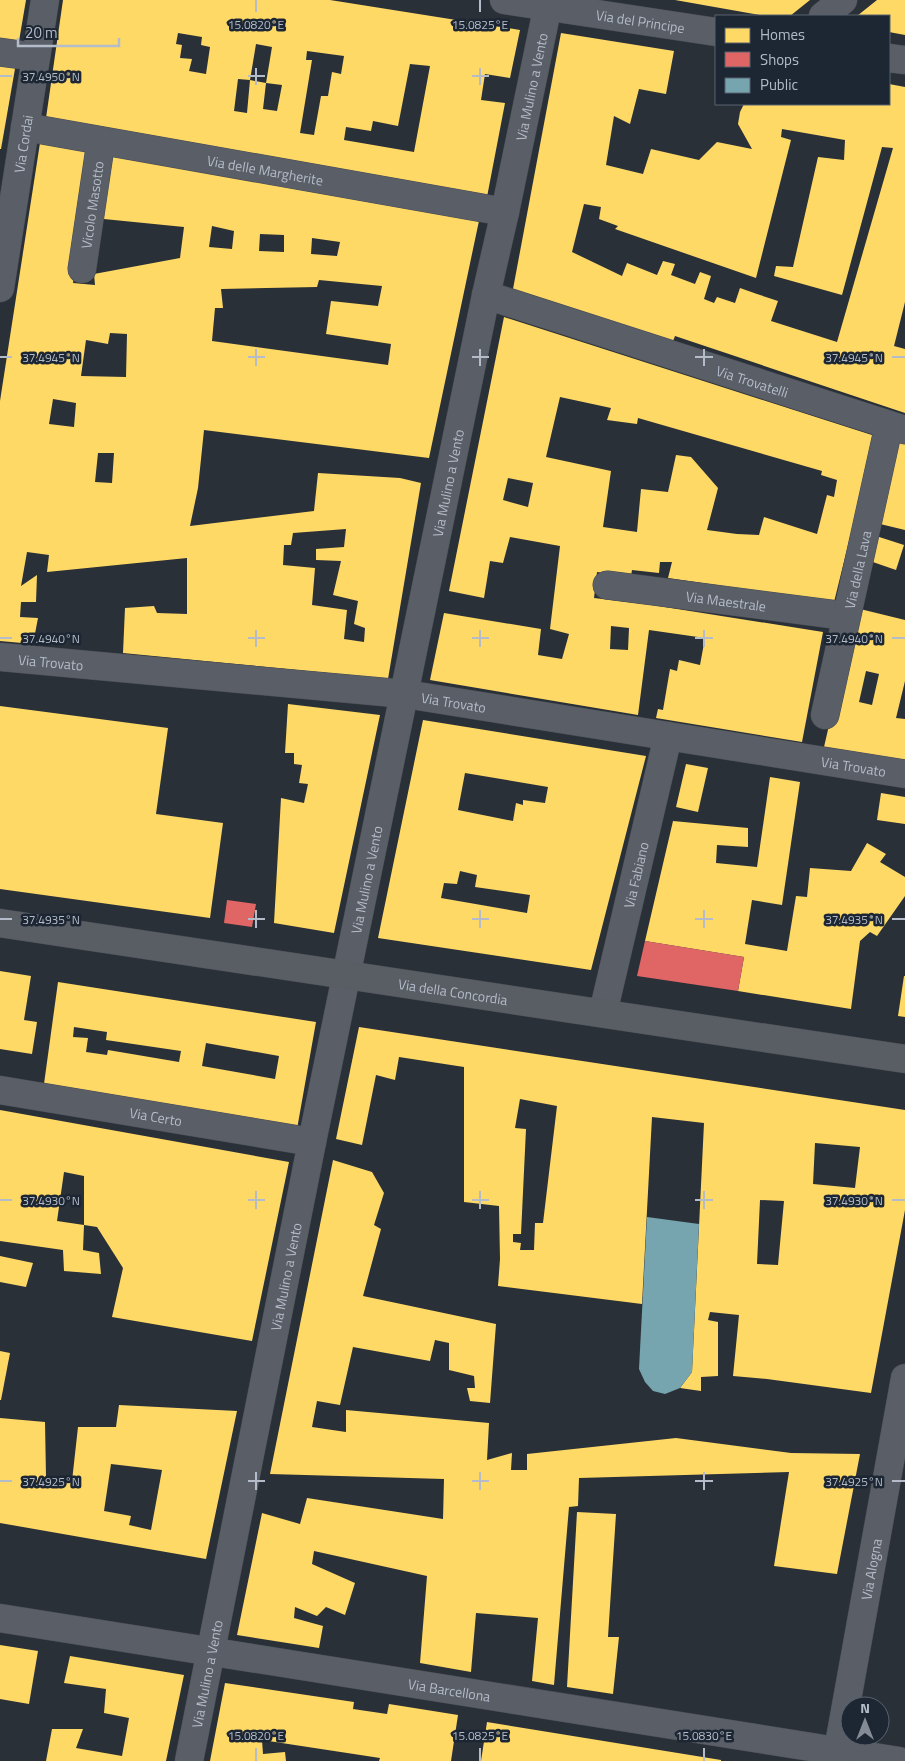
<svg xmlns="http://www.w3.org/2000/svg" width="905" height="1761" viewBox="0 0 905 1761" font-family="'Titillium Web',sans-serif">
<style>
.homes{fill:#ffd966;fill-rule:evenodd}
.shops{fill:#e06666}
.public{fill:#76a5af}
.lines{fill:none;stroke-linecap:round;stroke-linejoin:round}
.street-casing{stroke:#484c53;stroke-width:29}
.secondary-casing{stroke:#484c53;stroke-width:29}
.street{stroke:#5a5e66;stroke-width:28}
.secondary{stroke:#595d64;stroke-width:28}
.ticks{fill:none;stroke:#b4bcc9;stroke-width:2}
.labels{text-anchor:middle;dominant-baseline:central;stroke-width:5;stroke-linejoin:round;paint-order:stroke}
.street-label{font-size:14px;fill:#b4bcc9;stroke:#1d2633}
.ticks-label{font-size:12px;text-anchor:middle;fill:#b4bcc9;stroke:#1d2633;stroke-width:5;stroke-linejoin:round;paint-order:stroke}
</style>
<rect width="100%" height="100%" fill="#2a3038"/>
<g class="homes">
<polygon points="0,0 26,0 18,47 0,44"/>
<path d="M63,0H330L520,30L510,78L485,74L481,100L505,103L487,197L46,118ZM178,33L202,37L201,45L210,47L206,74L189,71L192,59L180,58L182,45L176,44ZM256,44L272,47L266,83L250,80L247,113L234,111L238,79L250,80ZM307,51L344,56L341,74L332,72L328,96H321L314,135L300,133L312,60H306ZM410,64L430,66L414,152L344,140L346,127L371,131L373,121L398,126ZM266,83L282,85L277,111L263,109Z"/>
<polygon points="675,0 810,0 790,16 766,16"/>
<polygon points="877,0 905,0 905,35 889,32 889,16 857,16"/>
<path d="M561,33L674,51L666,94L639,89L630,124L614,116L606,165L643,174L651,149L699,160L717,142L752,149L738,124L740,112L744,104H889V84L905,87V302L894,346L905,349V413L675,336L671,346L513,289ZM782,129L845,140L844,160L818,157L793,267L776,266L774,276L842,295L882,147L893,148L837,342L771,321L778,301L757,294L740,288L735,303L717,297L714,303L704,299L711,276L700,272L695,284L671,275L675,264L663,261L657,275L627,263L622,276L572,252L584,204L601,207L599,219L618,226L615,229L756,278L791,140L781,137Z"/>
<polygon points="0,61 16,63 1,149 0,149"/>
<path d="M40,143L93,151L73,283L95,285L94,274L180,258L184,227L94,218L104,152L480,216L429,458L204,430L198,488L190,526L314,511L318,473L400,478L421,483L388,679L123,653L125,608L154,606L157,613L187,614V558L47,572L49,555L27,552L21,586L37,575L36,602H21L20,617L38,618L33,644L0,641V401ZM212,226L234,231L232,249L209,247ZM260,234L284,235V252L259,251ZM312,238L340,242L337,256L311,254ZM319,280L382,286L378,306L331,301L326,334L391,344L388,365L212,341L215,308H223L221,289L317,287ZM110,333L127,334L126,377L81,376L86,340L108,344ZM53,399L76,403L74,427L49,424ZM98,453H114L112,483L95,482ZM346,529L344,547L316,549V560L341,561L333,595L358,601L354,624L365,628L364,642L344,639L347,610L312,605L315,568L283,565L284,545H291L293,533Z"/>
<path d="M504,317L875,436L834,602L668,578L672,562H660L659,573L632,570L631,576L597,572L594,598L652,605L823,632L802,742L656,718L658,709L663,710L670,669L677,671L679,660L700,665L705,638L649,630L638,715L430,680L444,613L541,629L538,655L562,659L569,634L550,629L560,546L510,537L503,563L490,561L484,598L449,591ZM560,397L611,408L607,420L637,424L638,418L822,471L821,475L837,480L834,497L827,495L817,534L764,517L759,535L737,534L707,530L718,488L691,457L676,455L668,492L641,489L637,532L603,527L611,471L546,457ZM508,478L533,483L528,507L503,500ZM611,626L629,628L628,650L610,649Z"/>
<polygon points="895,440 905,443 905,530 876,523"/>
<polygon points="873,535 904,545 896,570 867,560"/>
<path d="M856,608L905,620V681L896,718L905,719V762L824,747ZM866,671L879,674L872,705L859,702Z"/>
<polygon points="288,704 380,715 334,933 274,923 281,798 304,803 308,784 299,783 302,765 294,764 294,753 285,753"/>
<polygon points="0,706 168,728 156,814 223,823 210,918 0,889"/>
<path d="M423,720L646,756L591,970L378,938ZM465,773L548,787L545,803L523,800V805L516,803L513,821L458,810ZM460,871L477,875L475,887L530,895L527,913L441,898L444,883L457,884Z"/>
<polygon points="686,764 708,768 698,812 676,807"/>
<polygon points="770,777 800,782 782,905 752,900 745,944 787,951 796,896 807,897 810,868 851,871 867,843 886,854 880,862 905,877 905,896 877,936 870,932 860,941 851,1009 738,991 744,957 645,941 673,821 748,828 748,847 717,845 716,863 757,867"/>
<polygon points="881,793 905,797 905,824 877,820"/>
<polygon points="0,971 31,976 24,1020 37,1022 32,1054 0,1049"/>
<polygon points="904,976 905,976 905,1017 898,1016"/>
<path d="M58,982L316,1022L297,1129L44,1084ZM74,1027L107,1032L106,1040L181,1051L179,1062L108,1050L107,1055L86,1052L88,1038L73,1037ZM206,1043L279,1056L275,1079L202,1066Z"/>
<path d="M359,1027L905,1110V1210L871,1393L767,1379L733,1376L739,1315L710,1312L708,1320L718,1322V1376L701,1377V1391L680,1388L692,1372L704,1123L652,1117L642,1304L498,1286L500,1259L499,1206L464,1202V1067L399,1057L395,1080L376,1075L362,1145L336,1139ZM520,1099L557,1106L543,1223H535L534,1250H520L521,1243L513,1242V1234H521L526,1129L515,1128ZM815,1143L860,1147L855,1188L813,1184ZM760,1200L784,1201L778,1265L757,1264Z"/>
<path d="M0,1110L289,1162L252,1341L112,1317L123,1268L97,1227L84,1225L83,1250L99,1253L101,1274L64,1271L63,1250L0,1241ZM64,1172L84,1176V1225L57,1221Z"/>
<polygon points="333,1160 372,1172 384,1193 374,1225 381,1229 363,1296 496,1324 490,1403 470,1401 467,1388 475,1388 474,1376 449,1370 449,1343 435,1340 430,1361 353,1347 340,1405 317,1401 312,1427 346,1432 346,1410 489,1423 487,1460 512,1453 511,1470 527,1470 527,1454 676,1438 791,1453 860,1454 837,1574 774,1566 789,1472 579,1478 578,1506 569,1507 554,1685 532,1681 538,1618 476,1613 471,1672 420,1663 427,1576 314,1551 312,1564 355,1583 345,1615 326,1607 317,1616 295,1607 294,1618 323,1626 319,1648 237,1635 262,1513 300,1524 307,1498 443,1519 444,1479 270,1474"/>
<polygon points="0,1256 33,1263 26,1287 0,1282"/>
<polygon points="0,1351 10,1353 1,1400 0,1400"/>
<path d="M119,1405L237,1411L206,1559L0,1523V1418L45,1422L46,1477L72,1481L78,1427H116ZM111,1464L162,1470L151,1530L129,1525L131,1516L104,1511Z"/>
<polygon points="577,1512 616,1514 608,1637 619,1637 613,1694 567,1687"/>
<polygon points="0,1645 38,1651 29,1704 0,1699"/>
<polygon points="70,1656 184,1675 166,1761 46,1761 52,1729 83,1729 76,1748 122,1756 129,1718 104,1713 106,1689 64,1683"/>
<polygon points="225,1683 354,1702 353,1709 387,1714 389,1704 458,1715 451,1761 379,1761 380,1758 262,1740 263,1754 285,1752 286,1761 210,1761"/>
<polygon points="487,1722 721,1760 721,1761 481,1761"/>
</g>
<g class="shops">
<polygon points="227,900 256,904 252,927 224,923"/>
<polygon points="645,941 744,957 738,991 637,976"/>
</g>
<polygon class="public" points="647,1217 699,1224 692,1372 680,1388 665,1394 653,1391 645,1382 639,1369"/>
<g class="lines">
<g class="street-casing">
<g id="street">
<path id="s1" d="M504,0L716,32"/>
<polyline points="823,16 843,0"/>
<polyline points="0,52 36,57"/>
<polyline points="889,58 905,60"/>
<path id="s2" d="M25,127L505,212"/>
<path id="s3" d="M82,269L101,141"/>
<path id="s4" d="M0,288L45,0"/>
<path id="s5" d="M486,295L905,430"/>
<path id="s6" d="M607,585L846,616"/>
<path id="s7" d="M0,657L405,694L905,774"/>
<path id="s8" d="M825,715L889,425"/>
<path id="s9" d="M603,1013L668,736"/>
<path id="s10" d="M0,1090L312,1142"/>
<path id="s11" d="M0,1618L899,1761"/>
<path id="s12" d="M189,1761L312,1142L486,295L505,212L549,0"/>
<path id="s13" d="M836,1761L905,1378"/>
</g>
</g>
<g class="secondary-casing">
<g id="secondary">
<path id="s14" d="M0,923L905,1059"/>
</g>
</g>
<use href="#street" class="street"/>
<use href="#secondary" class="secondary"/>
</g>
<path class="ticks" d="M256,0V12M480,0V12M256,68V85M480,68V85M0,76H12M248,76H265M472,76H489M256,349V366M480,349V366M704,349V366M0,357H12M248,357H265M472,357H489M695,357H713M892,357H905M256,630V647M480,630V647M704,630V647M0,638H12M248,638H265M472,638H489M695,638H713M892,638H905M256,910V928M480,910V928M704,910V928M0,919H12M248,919H265M472,919H489M695,919H713M892,919H905M256,1191V1209M480,1191V1209M704,1191V1209M0,1200H12M248,1200H265M472,1200H489M695,1200H713M892,1200H905M256,1472V1490M480,1472V1490M704,1472V1490M0,1481H12M248,1481H265M472,1481H489M695,1481H713M892,1481H905M256,1748V1761M480,1748V1761M704,1748V1761"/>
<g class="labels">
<g class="street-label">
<text stroke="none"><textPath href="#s1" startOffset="138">Via del Principe</textPath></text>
<text stroke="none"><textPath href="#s12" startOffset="1709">Via Mulino a Vento</textPath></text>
<text stroke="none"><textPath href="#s4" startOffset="146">Via Cordai</textPath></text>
<text stroke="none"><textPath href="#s2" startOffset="244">Via delle Margherite</textPath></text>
<text stroke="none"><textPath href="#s3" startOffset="65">Vicolo Masotto</textPath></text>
<text stroke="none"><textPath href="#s5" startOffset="280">Via Trovatelli</textPath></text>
<text stroke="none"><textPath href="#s12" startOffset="1304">Via Mulino a Vento</textPath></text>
<text stroke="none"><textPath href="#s8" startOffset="149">Via della Lava</textPath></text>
<text stroke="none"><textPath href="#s6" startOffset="120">Via Maestrale</textPath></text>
<text stroke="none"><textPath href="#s7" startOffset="51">Via Trovato</textPath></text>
<text stroke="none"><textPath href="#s7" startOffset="456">Via Trovato</textPath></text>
<text stroke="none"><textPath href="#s7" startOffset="861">Via Trovato</textPath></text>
<text stroke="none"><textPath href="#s9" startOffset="142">Via Fabiano</textPath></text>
<text stroke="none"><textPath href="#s12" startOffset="899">Via Mulino a Vento</textPath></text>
<text stroke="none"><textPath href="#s14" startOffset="458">Via della Concordia</textPath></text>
<text stroke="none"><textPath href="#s10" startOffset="158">Via Certo</textPath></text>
<text stroke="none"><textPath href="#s12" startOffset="494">Via Mulino a Vento</textPath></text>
<text stroke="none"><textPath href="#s13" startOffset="195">Via Alogna</textPath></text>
<text stroke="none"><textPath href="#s12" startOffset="89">Via Mulino a Vento</textPath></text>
<text stroke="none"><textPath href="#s11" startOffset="455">Via Barcellona</textPath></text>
</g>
</g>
<g class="ticks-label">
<text x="256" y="29">15.0820°E</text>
<text x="480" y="29">15.0825°E</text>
<text x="51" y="81">37.4950°N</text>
<text x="51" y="362">37.4945°N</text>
<text x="854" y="362">37.4945°N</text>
<text x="51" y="643">37.4940°N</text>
<text x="854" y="643">37.4940°N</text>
<text x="51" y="924">37.4935°N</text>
<text x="854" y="924">37.4935°N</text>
<text x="51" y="1205">37.4930°N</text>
<text x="854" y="1205">37.4930°N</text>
<text x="51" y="1486">37.4925°N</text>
<text x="854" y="1486">37.4925°N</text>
<text x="256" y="1740">15.0820°E</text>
<text x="480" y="1740">15.0825°E</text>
<text x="704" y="1740">15.0830°E</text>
</g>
<rect x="715" y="15" width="175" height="90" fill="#1d2633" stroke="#59626f"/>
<rect x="725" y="28" width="25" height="15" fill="#ffd966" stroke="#59626f"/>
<text x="760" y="40" font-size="15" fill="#b4bcc9">Homes</text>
<rect x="725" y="52" width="25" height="15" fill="#e06666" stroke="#59626f"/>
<text x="760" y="65" font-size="15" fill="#b4bcc9">Shops</text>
<rect x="725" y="78" width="25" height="15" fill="#76a5af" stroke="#59626f"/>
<text x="760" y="90" font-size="15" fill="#b4bcc9">Public</text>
<g transform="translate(865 1721)"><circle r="24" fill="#1d2633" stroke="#59626f"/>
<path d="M0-4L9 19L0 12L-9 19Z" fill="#848b96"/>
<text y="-8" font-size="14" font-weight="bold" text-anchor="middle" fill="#b4bcc9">N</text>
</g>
<path d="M18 38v8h101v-8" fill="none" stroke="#b4bcc9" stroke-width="2.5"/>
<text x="25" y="38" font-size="15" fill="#b4bcc9" stroke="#1d2633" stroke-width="4" paint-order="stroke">20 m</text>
</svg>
